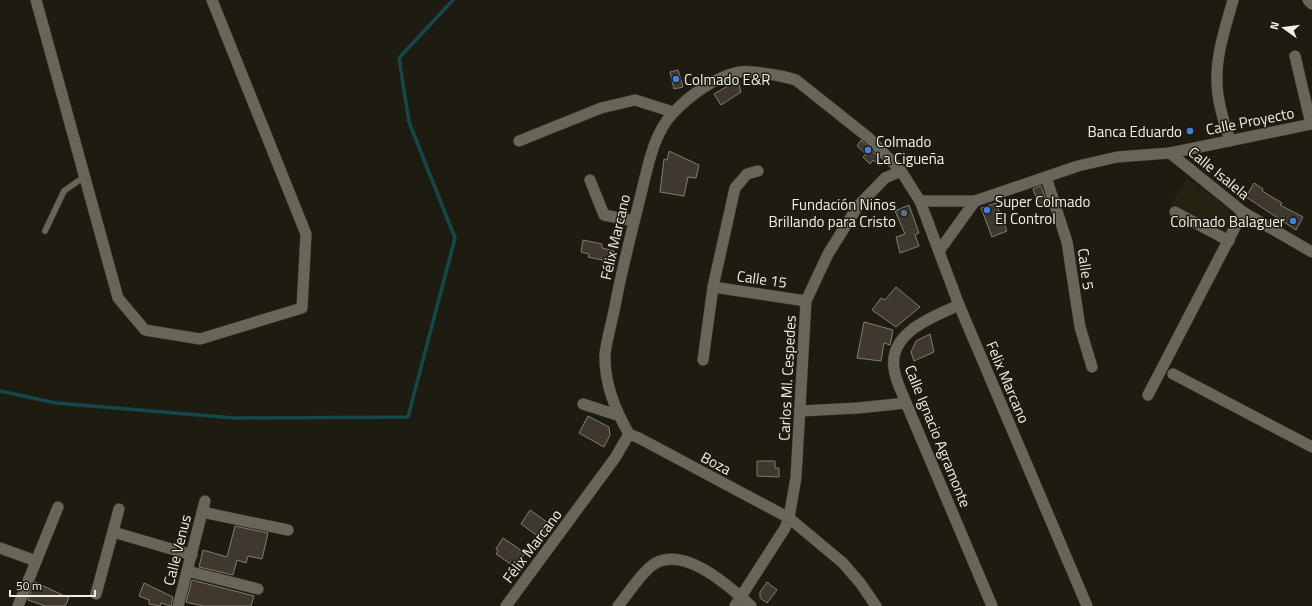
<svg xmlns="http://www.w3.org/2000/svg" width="1312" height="606" viewBox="0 0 1312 606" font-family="'Titillium Web',sans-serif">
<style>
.built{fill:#252211}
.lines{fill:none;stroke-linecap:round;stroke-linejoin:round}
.stream{stroke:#14484d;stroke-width:3.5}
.building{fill:#3f382e;stroke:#847b6f}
.service-casing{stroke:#36352f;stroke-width:7}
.minor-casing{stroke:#36352f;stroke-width:12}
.service{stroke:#686659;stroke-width:5.5}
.minor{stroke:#686659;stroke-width:11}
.shop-dot{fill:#3f7fe0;stroke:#1e1c11;stroke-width:1.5}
.service-dot{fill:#5c6f8a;stroke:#1e1c11;stroke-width:1.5}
.labels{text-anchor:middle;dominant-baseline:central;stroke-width:3;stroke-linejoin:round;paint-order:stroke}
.poi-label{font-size:15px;fill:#f0efe7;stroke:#1e1c11;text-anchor:start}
.street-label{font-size:15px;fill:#f0efe7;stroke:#1e1c11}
</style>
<rect width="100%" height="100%" fill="#1e1c11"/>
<polygon class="built" points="1187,178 1227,208 1232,218 1226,234 1171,203"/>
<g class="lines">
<polyline class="stream" points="0,391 56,403 234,418 408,417 455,238 409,122 399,58 453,0"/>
</g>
<g class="building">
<polygon points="678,70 683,87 674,89 670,72"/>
<polygon points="738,80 741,92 721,105 714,94"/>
<polygon points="861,140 877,156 880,166 873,160 870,164 863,157 866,154 857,146"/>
<polygon points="669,151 699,165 696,178 688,177 684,196 660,192 664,159 667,160"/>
<polygon points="1254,183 1263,189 1262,191 1282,203 1280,205 1303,217 1296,230 1246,197"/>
<polygon points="1041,186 1047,203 1039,206 1033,189"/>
<polygon points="996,203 1007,231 992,237 981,208"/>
<polygon points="909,205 919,233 915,235 919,246 900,253 896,237 905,234 895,211"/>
<polygon points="583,240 602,244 602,248 614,251 612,262 588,257 589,254 581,252"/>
<polygon points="896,287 920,307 896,327 872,310 881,298 885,300"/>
<polygon points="864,322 893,330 890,345 884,343 881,361 857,358"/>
<polygon points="930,334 934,352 914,361 911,352 916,341"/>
<polygon points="588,416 609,427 610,435 604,447 579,433"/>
<polygon points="757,461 775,461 775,468 779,468 779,477 757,476"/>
<polygon points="530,510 551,525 542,539 521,524"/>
<polygon points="235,526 268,533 262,559 248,556 246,563 237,560 233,575 199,567 203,550 227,557"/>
<polygon points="503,538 525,553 515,567 496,554 498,550 496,549"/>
<polygon points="192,580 254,596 251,606 203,606 186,602"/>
<polygon points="35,582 69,598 65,606 45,606 28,600"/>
<polygon points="767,582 777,590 767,603 760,598 760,592"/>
<polygon points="144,583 173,597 171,606 161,603 160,606 149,604 149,600 139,596"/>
</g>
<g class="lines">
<g class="service-casing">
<polyline id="service" points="45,231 64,191 84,177"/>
</g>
<g class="minor-casing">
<g id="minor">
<polyline points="36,0 118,298 145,330 200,339 302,308 306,234 212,0"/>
<polyline points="1308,0 1312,4"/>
<polyline points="1295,56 1311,124"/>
<polyline points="519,141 601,108 635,100 673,112"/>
<path d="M1230,141C1224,122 1217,101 1217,81C1216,53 1226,26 1233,0"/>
<polyline points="1170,153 1243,212 1312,252"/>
<polyline points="1046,177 1067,242 1080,327 1092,367"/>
<polyline points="590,180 604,215 634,221"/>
<polyline points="920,201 975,201 1078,166 1117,157 1170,153 1312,124"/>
<polyline points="1175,212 1229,241"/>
<polyline points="939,251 975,201"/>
<polyline points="713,287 806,301"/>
<path d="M959,305C933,317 889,332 894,368C895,380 902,392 906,403L992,606"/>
<polyline points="703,360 713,287 735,188 747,174 758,171"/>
<polyline points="1173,374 1312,447"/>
<polyline points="1148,395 1243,212"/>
<polyline points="583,404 617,415"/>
<polyline points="800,411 858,408 906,403"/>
<path d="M629,434C615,410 604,382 605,354C607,338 612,322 615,306C622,268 632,231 641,194C648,167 653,134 673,113C690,95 715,77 739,72C751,70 784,76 796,80L869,138L901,171L920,201L959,305L1087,606"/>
<polyline points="629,434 639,438 789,518 843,563 861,584 876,606"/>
<polyline points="202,512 288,530"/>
<polyline points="113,532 192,555"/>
<polyline points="0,548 36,561"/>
<polyline points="187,571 258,589"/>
<polyline points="96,594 119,509"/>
<polyline points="18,606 58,507"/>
<polyline points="178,606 205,501"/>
<polyline points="506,606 615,458 629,434"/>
<path d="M618,606C628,594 637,579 649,568C679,540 729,586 751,606"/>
<polyline points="735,606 785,528 789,518 796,477 806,301 828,254 858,206 885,178 901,171"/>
</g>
</g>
<use href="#service" class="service"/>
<use href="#minor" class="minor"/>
</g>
<g class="shop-dot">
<circle cx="676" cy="79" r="4"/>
<circle cx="1190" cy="131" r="4"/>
<circle cx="868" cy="150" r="4"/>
<circle cx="987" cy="210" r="4"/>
<circle cx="1293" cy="221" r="4"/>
</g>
<circle class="service-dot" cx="904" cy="213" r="4"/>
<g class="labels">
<g class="poi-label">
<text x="684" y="79">Colmado E&amp;R</text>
<text x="1182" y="131" text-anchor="end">Banca Eduardo</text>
<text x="876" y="141">Colmado<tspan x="876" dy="17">La Cigueña</tspan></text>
<text x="995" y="201">Super Colmado<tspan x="995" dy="17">El Control</tspan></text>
<text x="896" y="204" text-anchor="end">Fundación Niños<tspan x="896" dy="17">Brillando para Cristo</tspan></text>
<text x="1285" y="221" text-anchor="end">Colmado Balaguer</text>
</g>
<g class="street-label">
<text transform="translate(1250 121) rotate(-11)">Calle Proyecto</text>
<text transform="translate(1219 173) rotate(39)">Calle Isalela</text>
<text transform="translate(615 237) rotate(-77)">Félix Marcano</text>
<text transform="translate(1086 269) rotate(82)">Calle 5</text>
<text transform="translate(762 279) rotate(8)">Calle 15</text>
<text transform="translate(787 378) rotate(-87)">Carlos Ml. Cespedes</text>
<text transform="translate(1008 382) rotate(67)">Felix Marcano</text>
<text transform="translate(938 436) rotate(68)">Calle Ignacio Agramonte</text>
<text transform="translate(716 463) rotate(28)">Boza</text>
<text transform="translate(532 546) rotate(-53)">Félix Marcano</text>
<text transform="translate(177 550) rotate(-76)">Calle Venus</text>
</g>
</g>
<g transform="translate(1284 28) rotate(284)" stroke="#1e1c11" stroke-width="3" paint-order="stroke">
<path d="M0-3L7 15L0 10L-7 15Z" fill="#f0efe7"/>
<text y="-6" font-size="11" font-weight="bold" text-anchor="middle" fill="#f0efe7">N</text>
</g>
<path d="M10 590v6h85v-6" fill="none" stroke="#f0efe7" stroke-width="2"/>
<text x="16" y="590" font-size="12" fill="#f0efe7" stroke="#1e1c11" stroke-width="3" paint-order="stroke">50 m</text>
</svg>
